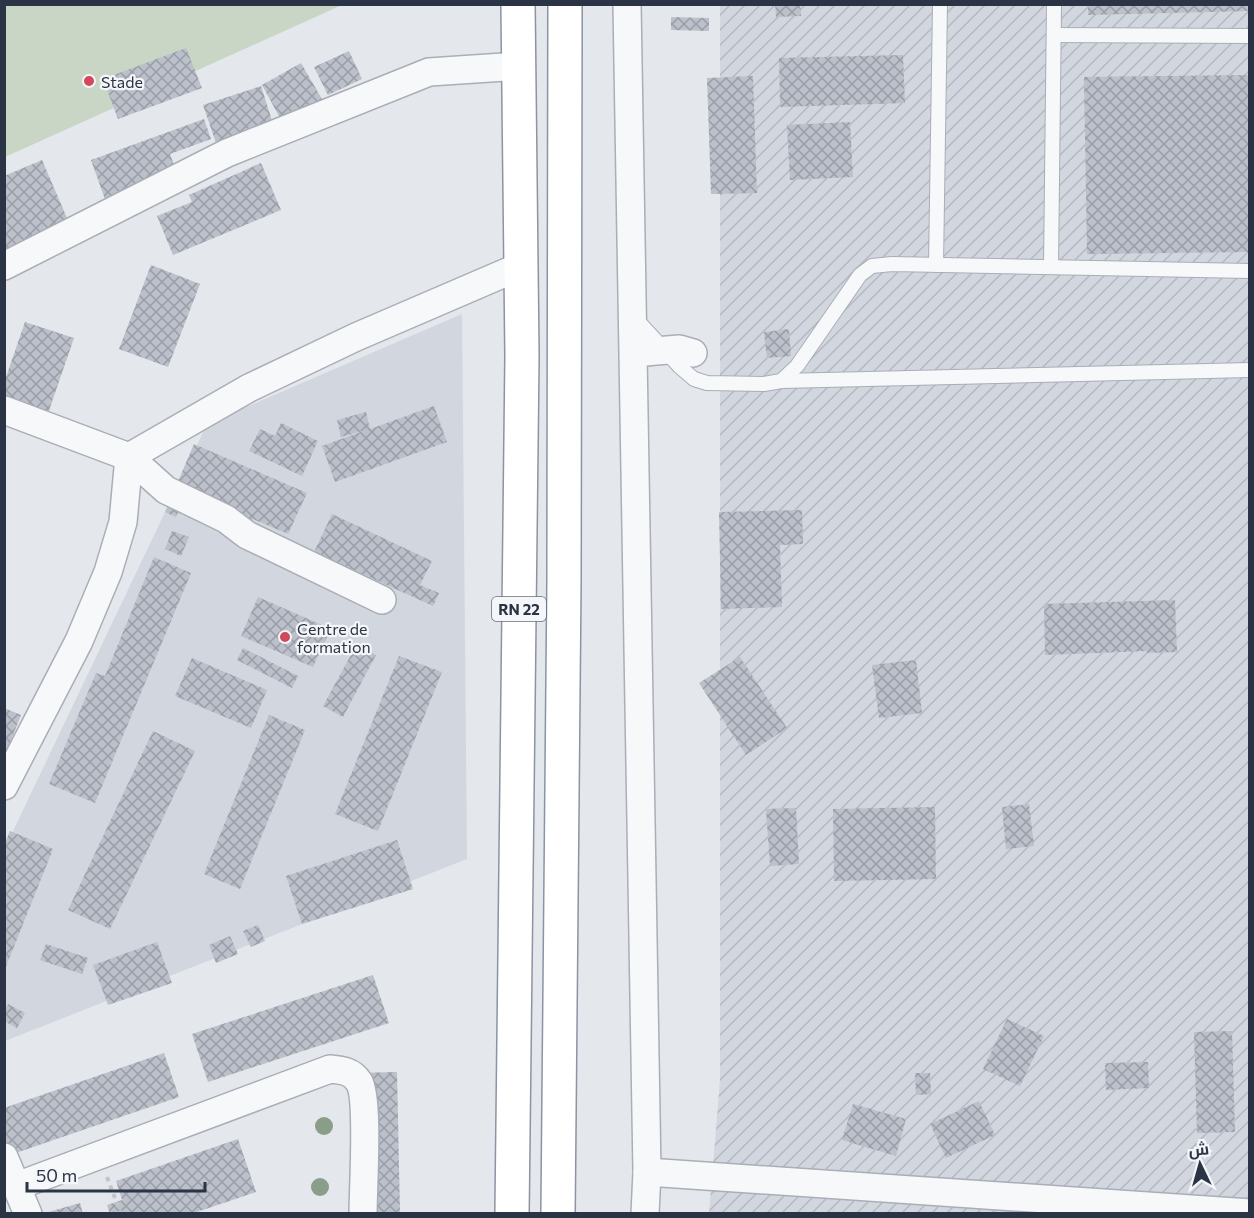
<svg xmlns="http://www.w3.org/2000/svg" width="1254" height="1218" viewBox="0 0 1254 1218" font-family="Commissioner,Cairo,sans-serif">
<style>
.built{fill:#d2d6de}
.industrial{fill:url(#industrial-furrows)}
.pitch{fill:#c9d6c5}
.building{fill:url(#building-cross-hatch)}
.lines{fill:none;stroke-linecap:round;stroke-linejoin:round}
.lane-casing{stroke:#a9aeb7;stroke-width:16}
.street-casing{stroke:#a9aeb7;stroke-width:30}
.highway-casing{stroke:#8b94a3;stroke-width:36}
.path{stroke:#c2c5cb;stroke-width:4;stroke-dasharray:4.5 4.5;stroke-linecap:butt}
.lane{stroke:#f7f8fa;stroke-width:14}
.street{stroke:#f7f8fa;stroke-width:27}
.highway{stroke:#fff;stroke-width:33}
.tree{fill:#899d89}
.poi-dot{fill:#d1495b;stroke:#f4f6f9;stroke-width:2}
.labels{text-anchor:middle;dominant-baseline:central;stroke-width:4.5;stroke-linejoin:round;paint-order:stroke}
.shield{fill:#f4f6f9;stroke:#676e7b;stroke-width:1.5}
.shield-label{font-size:15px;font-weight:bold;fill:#2b3445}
.poi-label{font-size:16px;fill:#2b3445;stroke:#f4f6f9;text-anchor:start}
</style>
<defs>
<pattern id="industrial-furrows" width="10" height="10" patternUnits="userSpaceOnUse" patternTransform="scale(1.5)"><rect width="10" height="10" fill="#d2d6de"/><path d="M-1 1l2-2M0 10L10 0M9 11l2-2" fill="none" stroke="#b4b8c0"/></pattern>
<pattern id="building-cross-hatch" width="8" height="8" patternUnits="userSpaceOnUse" patternTransform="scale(1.5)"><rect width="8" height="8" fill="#bbc0ca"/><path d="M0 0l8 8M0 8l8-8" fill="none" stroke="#989da6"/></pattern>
</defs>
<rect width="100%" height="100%" fill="#e4e7ec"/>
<polygon class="built" points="462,314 467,859 5,1041 4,850 207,424"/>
<polygon class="industrial" points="720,5 1249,5 1249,1213 709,1214 720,1080"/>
<polygon class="pitch" points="5,4 342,5 5,157"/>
<g class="building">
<polygon points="775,4 800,4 801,16 776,17"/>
<polygon points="1088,4 1250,4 1250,11 1088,15"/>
<polygon points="671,17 709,18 709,31 671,30"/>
<polygon points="186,48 202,88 118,119 103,79"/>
<polygon points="349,51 362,79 328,95 314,67"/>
<polygon points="903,55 905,103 780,107 779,58"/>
<polygon points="301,63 326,106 286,129 262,85"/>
<polygon points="1250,75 1250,252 1087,254 1084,77"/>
<polygon points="753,76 757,193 711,194 707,78"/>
<polygon points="261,86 276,133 219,152 203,105"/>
<polygon points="204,119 211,139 170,154 179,179 107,205 91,160"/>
<polygon points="850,122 853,177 790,180 787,125"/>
<polygon points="42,160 70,225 4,253 4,176"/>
<polygon points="261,163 281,210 173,255 157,216 192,202 189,195"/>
<polygon points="151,265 200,284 168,367 119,349"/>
<polygon points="25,322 74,338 44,425 4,411 4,383"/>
<polygon points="789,329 791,356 767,358 764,332"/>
<polygon points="434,406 447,442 335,482 322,446 366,430 341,437 337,420 366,412 370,429"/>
<polygon points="281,423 318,441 302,476 249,451 260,429 275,436"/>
<polygon points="194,444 307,493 288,534 253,519 246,537 180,509 176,517 165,512"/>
<polygon points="802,510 803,544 780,545 782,607 721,609 719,512"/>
<polygon points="332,514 432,561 420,585 439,593 433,606 314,552"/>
<polygon points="172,531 189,537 181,556 165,549"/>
<polygon points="154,557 191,573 95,803 49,784 96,673 105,676"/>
<polygon points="258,597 331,629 313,667 241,636"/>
<polygon points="1175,600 1177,652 1147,653 1147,651 1045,655 1044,604"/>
<polygon points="357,644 376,655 343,717 323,706"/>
<polygon points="243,648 298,676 292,688 237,660"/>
<polygon points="399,656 442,672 378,831 335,814"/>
<polygon points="740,657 787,728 746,755 699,683"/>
<polygon points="192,658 267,690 251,728 175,696"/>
<polygon points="916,660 922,713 879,718 872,665"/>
<polygon points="4,708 21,715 5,755 4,755"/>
<polygon points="269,715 305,730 240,889 204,874"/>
<polygon points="153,731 195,751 110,929 68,910"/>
<polygon points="1029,804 1034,846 1006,849 1002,807"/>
<polygon points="935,807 936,879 834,881 833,809"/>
<polygon points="796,808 799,864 770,866 766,809"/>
<polygon points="10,831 53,849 5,969 4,845"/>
<polygon points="397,840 413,889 302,924 286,876"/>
<polygon points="258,925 265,941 251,947 243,931"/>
<polygon points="230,936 238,954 216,963 209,945"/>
<polygon points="157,942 172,983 108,1005 93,965"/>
<polygon points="46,944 88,958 82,974 40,960"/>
<polygon points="373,975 389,1023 208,1082 192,1034"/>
<polygon points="8,1004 25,1013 17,1028 4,1021 4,1012"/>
<polygon points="1007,1019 1044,1036 1020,1086 983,1069"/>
<polygon points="1232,1031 1235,1132 1197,1133 1194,1032"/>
<polygon points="164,1053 179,1097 4,1157 4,1108"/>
<polygon points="1148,1062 1149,1088 1106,1090 1105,1063"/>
<polygon points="397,1072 400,1214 358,1214 355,1073"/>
<polygon points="915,1073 930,1073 931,1094 916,1095"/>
<polygon points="979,1101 995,1135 946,1158 930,1124"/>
<polygon points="853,1104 906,1119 896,1156 842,1140"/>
<polygon points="238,1139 256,1192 191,1214 110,1214 107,1205 122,1200 116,1181"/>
<polygon points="80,1203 83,1214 45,1214 45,1213"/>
</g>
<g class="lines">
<g class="lane-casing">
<g id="lane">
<polyline points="1054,35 1250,36"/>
<polyline points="936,265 940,4"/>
<polyline points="1051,267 1054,4"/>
<polyline points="635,318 680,367 694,379 707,383 764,384 781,381 797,366 860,275 872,266 892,264 1250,271"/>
<polyline points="781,381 1250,370"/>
</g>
</g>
<g class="street-casing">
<g id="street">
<polyline points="627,4 647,1172 645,1214"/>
<polyline points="4,266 227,153 429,72 519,66"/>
<polyline points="634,353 679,349 693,353"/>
<polyline points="4,410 129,457 123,522 108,572 79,641 4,786"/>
<polyline points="382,600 247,535 226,519 166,490 129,457 249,388 356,337 521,266"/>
<polyline points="4,1157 28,1214"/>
<polyline points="647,1172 1250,1213"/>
<path d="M17,1186L330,1069C342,1070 352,1071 359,1082C369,1098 363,1190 363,1214"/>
</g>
</g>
<g class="highway-casing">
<g id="highway">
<polyline points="512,1214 522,356 518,4"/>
<polyline points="558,1214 564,580 565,4"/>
</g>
</g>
<polyline class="path" points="107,1177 121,1214"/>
<use href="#lane" class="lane"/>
<use href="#street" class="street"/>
<use href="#highway" class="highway"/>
</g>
<g class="tree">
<circle cx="324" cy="1126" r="9"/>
<circle cx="320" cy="1187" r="9"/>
</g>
<g class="poi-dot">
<circle cx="89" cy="81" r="6"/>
<circle cx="285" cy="637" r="6"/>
</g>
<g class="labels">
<rect class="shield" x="492" y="597" width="54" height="24" rx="4.5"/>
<g class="shield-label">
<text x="519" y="609">RN 22</text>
</g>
<g class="poi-label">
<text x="101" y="81">Stade</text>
<text x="297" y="628">Centre de<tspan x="297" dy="18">formation</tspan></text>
</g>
</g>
<rect width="1254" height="1218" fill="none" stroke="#2b3445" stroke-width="12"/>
<g transform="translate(1200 1164) rotate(355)" stroke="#f4f6f9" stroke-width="4.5" paint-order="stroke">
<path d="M0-4.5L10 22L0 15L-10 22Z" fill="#2b3445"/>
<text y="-9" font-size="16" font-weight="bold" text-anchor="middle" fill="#2b3445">ش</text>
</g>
<path d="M27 1182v9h178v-9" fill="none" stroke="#2b3445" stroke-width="3"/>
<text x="36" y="1182" font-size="18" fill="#2b3445" stroke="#f4f6f9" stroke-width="4.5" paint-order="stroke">50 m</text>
</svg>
